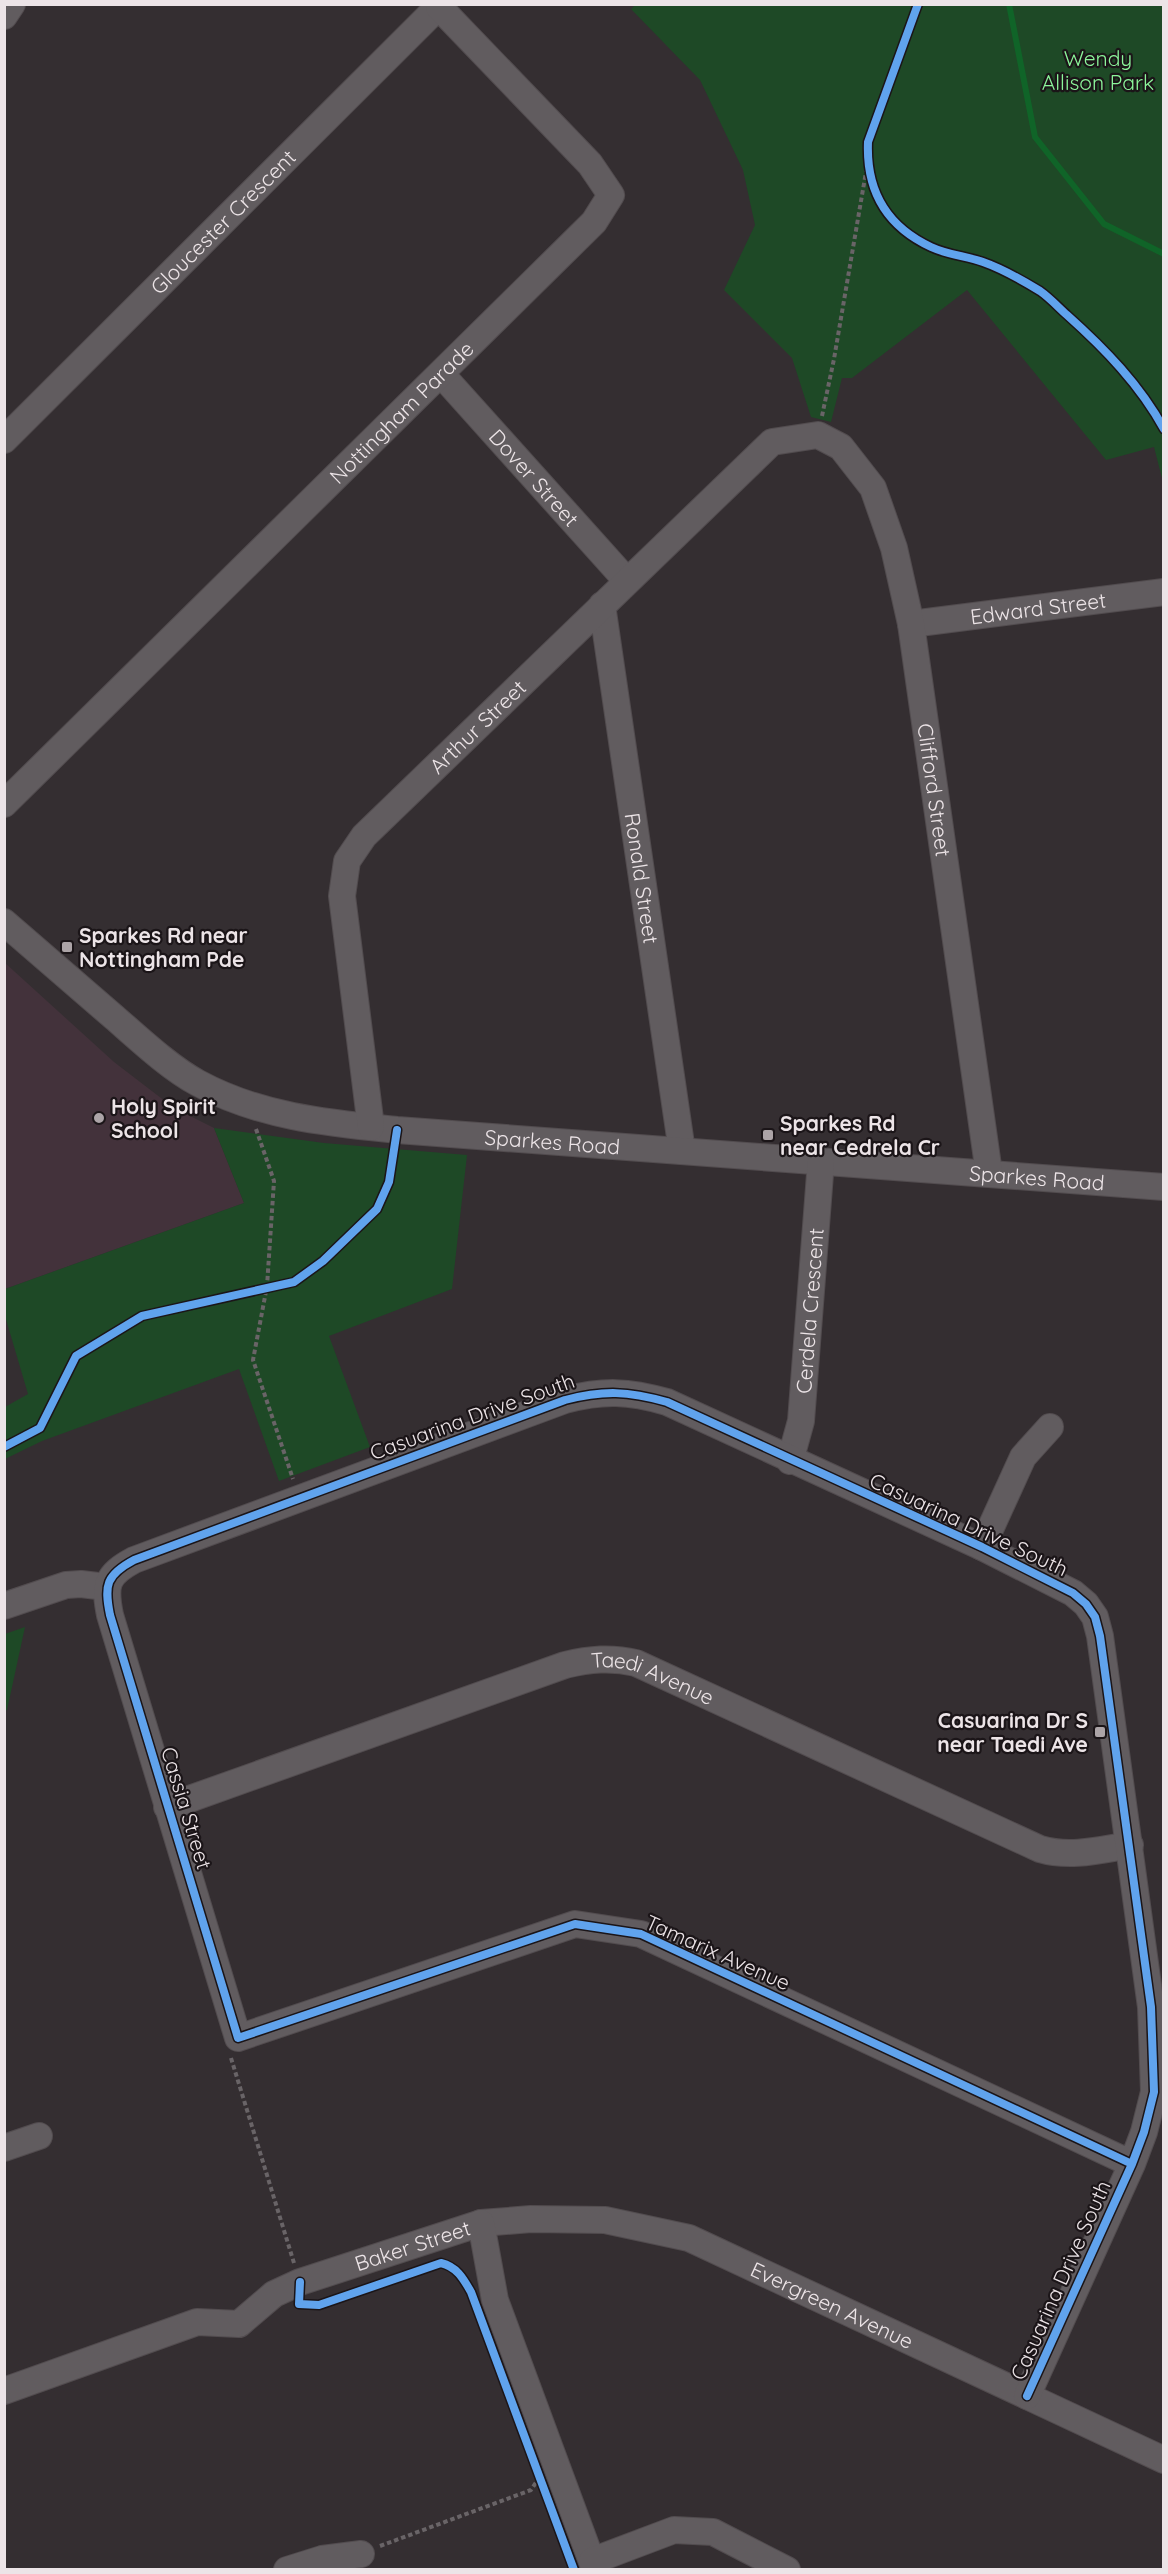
<svg xmlns="http://www.w3.org/2000/svg" width="1168" height="2574" viewBox="0 0 1168 2574" font-family="Quicksand,sans-serif">
<style>
.built{fill:#43323b}
.green{fill:#1e4926}
.lines{fill:none;stroke-linecap:round;stroke-linejoin:round}
.stream{stroke:#106428;stroke-width:6}
.minor-casing{stroke:#524c4f;stroke-width:28}
.path{stroke:#696467;stroke-width:4;stroke-dasharray:4.5 3;stroke-linecap:butt}
.minor{stroke:#615c5f;stroke-width:26}
.cycleway-casing{stroke:#1b1518;stroke-width:11}
.cycleway{stroke:#60a3ed;stroke-width:8}
.poi-dot{fill:#aca4a7;stroke:#1b1518;stroke-width:2}
.labels{text-anchor:middle;dominant-baseline:central;stroke-width:4.5;stroke-linejoin:round;paint-order:stroke}
.park-label{font-size:21px;fill:#8cf69b;stroke:#1b1518}
.street-label{font-size:21px;fill:#ece4e7;stroke:#1b1518}
.poi-label{font-size:21px;font-weight:bold;fill:#ece4e7;stroke:#1b1518;text-anchor:start}
</style>
<rect width="100%" height="100%" fill="#342e31"/>
<polygon class="built" points="4,962 114,1062 174,1108 214,1128 244,1203 5,1289"/>
<g class="green">
<polygon points="636,4 1163,5 1163,482 1154,447 1106,460 967,290 852,378 842,378 831,422 811,417 792,358 724,290 755,225 743,170 700,80 631,9"/>
<polygon points="214,1128 324,1143 467,1155 452,1289 329,1336 370,1447 279,1481 239,1369 42,1441 5,1459 5,1407 28,1394 5,1316 5,1289 244,1203"/>
<polygon points="25,1627 7,1710 5,1711 5,1634"/>
</g>
<g class="lines">
<polyline class="stream" points="1009,4 1035,137 1104,224 1164,254"/>
<g class="minor-casing">
<g id="minor">
<polyline points="4,16 12,4"/>
<path id="s1" d="M442,375L627,581"/>
<path id="s2" d="M4,440L441,4"/>
<path id="s3" d="M602,605L682,1151"/>
<path id="s4" d="M911,624L1164,592"/>
<path id="s5" d="M4,804L594,222L611,195L590,164L439,7"/>
<path id="s6" d="M4,922C41,954 78,986 115,1018C139,1039 170,1068 198,1083C261,1117 328,1123 397,1130L1164,1187"/>
<path id="s7" d="M371,1127L342,896L347,861L364,836L772,442L818,435L841,447L873,488L894,548L911,624L989,1173"/>
<path id="s8" d="M790,1461L801,1421L821,1161"/>
<polyline points="982,1547 1023,1457 1050,1427"/>
<polyline points="4,1606 66,1585 81,1584 106,1587"/>
<path id="s9" d="M167,1807L565,1665C590,1659 611,1657 636,1663L1040,1849C1070,1858 1100,1850 1130,1845"/>
<polyline points="4,2148 39,2136"/>
<path id="s10" d="M481,2223L531,2219L605,2220L689,2238L1164,2460"/>
<path id="s11" d="M4,2391L197,2322L239,2324L274,2294L300,2282L481,2223L495,2300L595,2570"/>
<path d="M1027,2396L1132,2164L1144,2132L1154,2092L1151,2007L1100,1636L1095,1617L1086,1604L1073,1593L982,1547L667,1402C628,1391 604,1390 565,1400L134,1560C106,1575 104,1585 110,1615L238,2038L575,1924L641,1934L1132,2164"/>
<polyline points="592,2561 674,2530 713,2532 787,2570"/>
<polyline points="287,2570 322,2559 361,2554"/>
</g>
</g>
<g class="path">
<polyline points="822,416 834,359 867,166"/>
<polyline points="256,1129 274,1181 267,1286 253,1360 293,1479"/>
<polyline points="231,2058 294,2263"/>
<polyline points="380,2546 531,2490 539,2478"/>
</g>
<use href="#minor" class="minor"/>
<g class="cycleway-casing">
<g id="cycleway">
<path d="M918,4L868,142C866,190 886,226 931,247C948,255 966,256 983,262C1003,269 1022,280 1040,291C1050,298 1058,307 1067,315C1105,349 1140,385 1164,429"/>
<polyline points="4,1447 40,1428 76,1356 142,1316 294,1282 323,1261 377,1209 389,1182 397,1130"/>
<path d="M300,2282L299,2304L319,2305L441,2263C457,2267 463,2278 471,2292L574,2570"/>
<path d="M1027,2396L1132,2164L1144,2132L1154,2092L1151,2007L1100,1636L1095,1617L1086,1604L1073,1593L982,1547L667,1402C628,1391 604,1390 565,1400L134,1560C106,1575 104,1585 110,1615L238,2038L575,1924L641,1934L1132,2164"/>
</g>
</g>
<use href="#cycleway" class="cycleway"/>
</g>
<g class="poi-dot">
<rect x="61" y="941" width="12" height="12" rx="3"/>
<circle cx="99" cy="1118" r="6"/>
<rect x="762" y="1129" width="12" height="12" rx="3"/>
<rect x="1094" y="1726" width="12" height="12" rx="3"/>
</g>
<g class="labels">
<g class="park-label">
<text x="1098" y="58">Wendy<tspan x="1098" dy="24">Allison Park</tspan></text>
</g>
<g class="street-label">
<text stroke="none"><textPath href="#s2" startOffset="309">Gloucester Crescent</textPath></text>
<text stroke="none"><textPath href="#s5" startOffset="558">Nottingham Parade</textPath></text>
<text stroke="none"><textPath href="#s1" startOffset="138">Dover Street</textPath></text>
<text stroke="none"><textPath href="#s4" startOffset="128">Edward Street</textPath></text>
<text stroke="none"><textPath href="#s7" startOffset="456">Arthur Street</textPath></text>
<text stroke="none"><textPath href="#s7" startOffset="1299">Clifford Street</textPath></text>
<text stroke="none"><textPath href="#s3" startOffset="276">Ronald Street</textPath></text>
<text stroke="none"><textPath href="#s6" startOffset="614">Sparkes Road</textPath></text>
<text stroke="none"><textPath href="#s6" startOffset="1100">Sparkes Road</textPath></text>
<text stroke="none"><textPath href="#s8" startOffset="152">Cerdela Crescent</textPath></text>
<text transform="translate(472 1416) rotate(-20)">Casuarina Drive South</text>
<text transform="translate(969 1524) rotate(25)">Casuarina Drive South</text>
<text stroke="none"><textPath href="#s9" startOffset="514">Taedi Avenue</textPath></text>
<text transform="translate(187 1808) rotate(73)">Cassia Street</text>
<text transform="translate(718 1952) rotate(24)">Tamarix Avenue</text>
<text stroke="none"><textPath href="#s11" startOffset="440">Baker Street</textPath></text>
<text transform="translate(1060 2280) rotate(-66)">Casuarina Drive South</text>
<text stroke="none"><textPath href="#s10" startOffset="368">Evergreen Avenue</textPath></text>
</g>
<g class="poi-label">
<text x="79" y="935">Sparkes Rd near<tspan x="79" dy="24">Nottingham Pde</tspan></text>
<text x="111" y="1106">Holy Spirit<tspan x="111" dy="24">School</tspan></text>
<text x="780" y="1123">Sparkes Rd<tspan x="780" dy="24">near Cedrela Cr</tspan></text>
<text x="1088" y="1720" text-anchor="end">Casuarina Dr S<tspan x="1088" dy="24">near Taedi Ave</tspan></text>
</g>
</g>
<rect width="1168" height="2574" fill="none" stroke="#ece4e7" stroke-width="12"/>
</svg>
